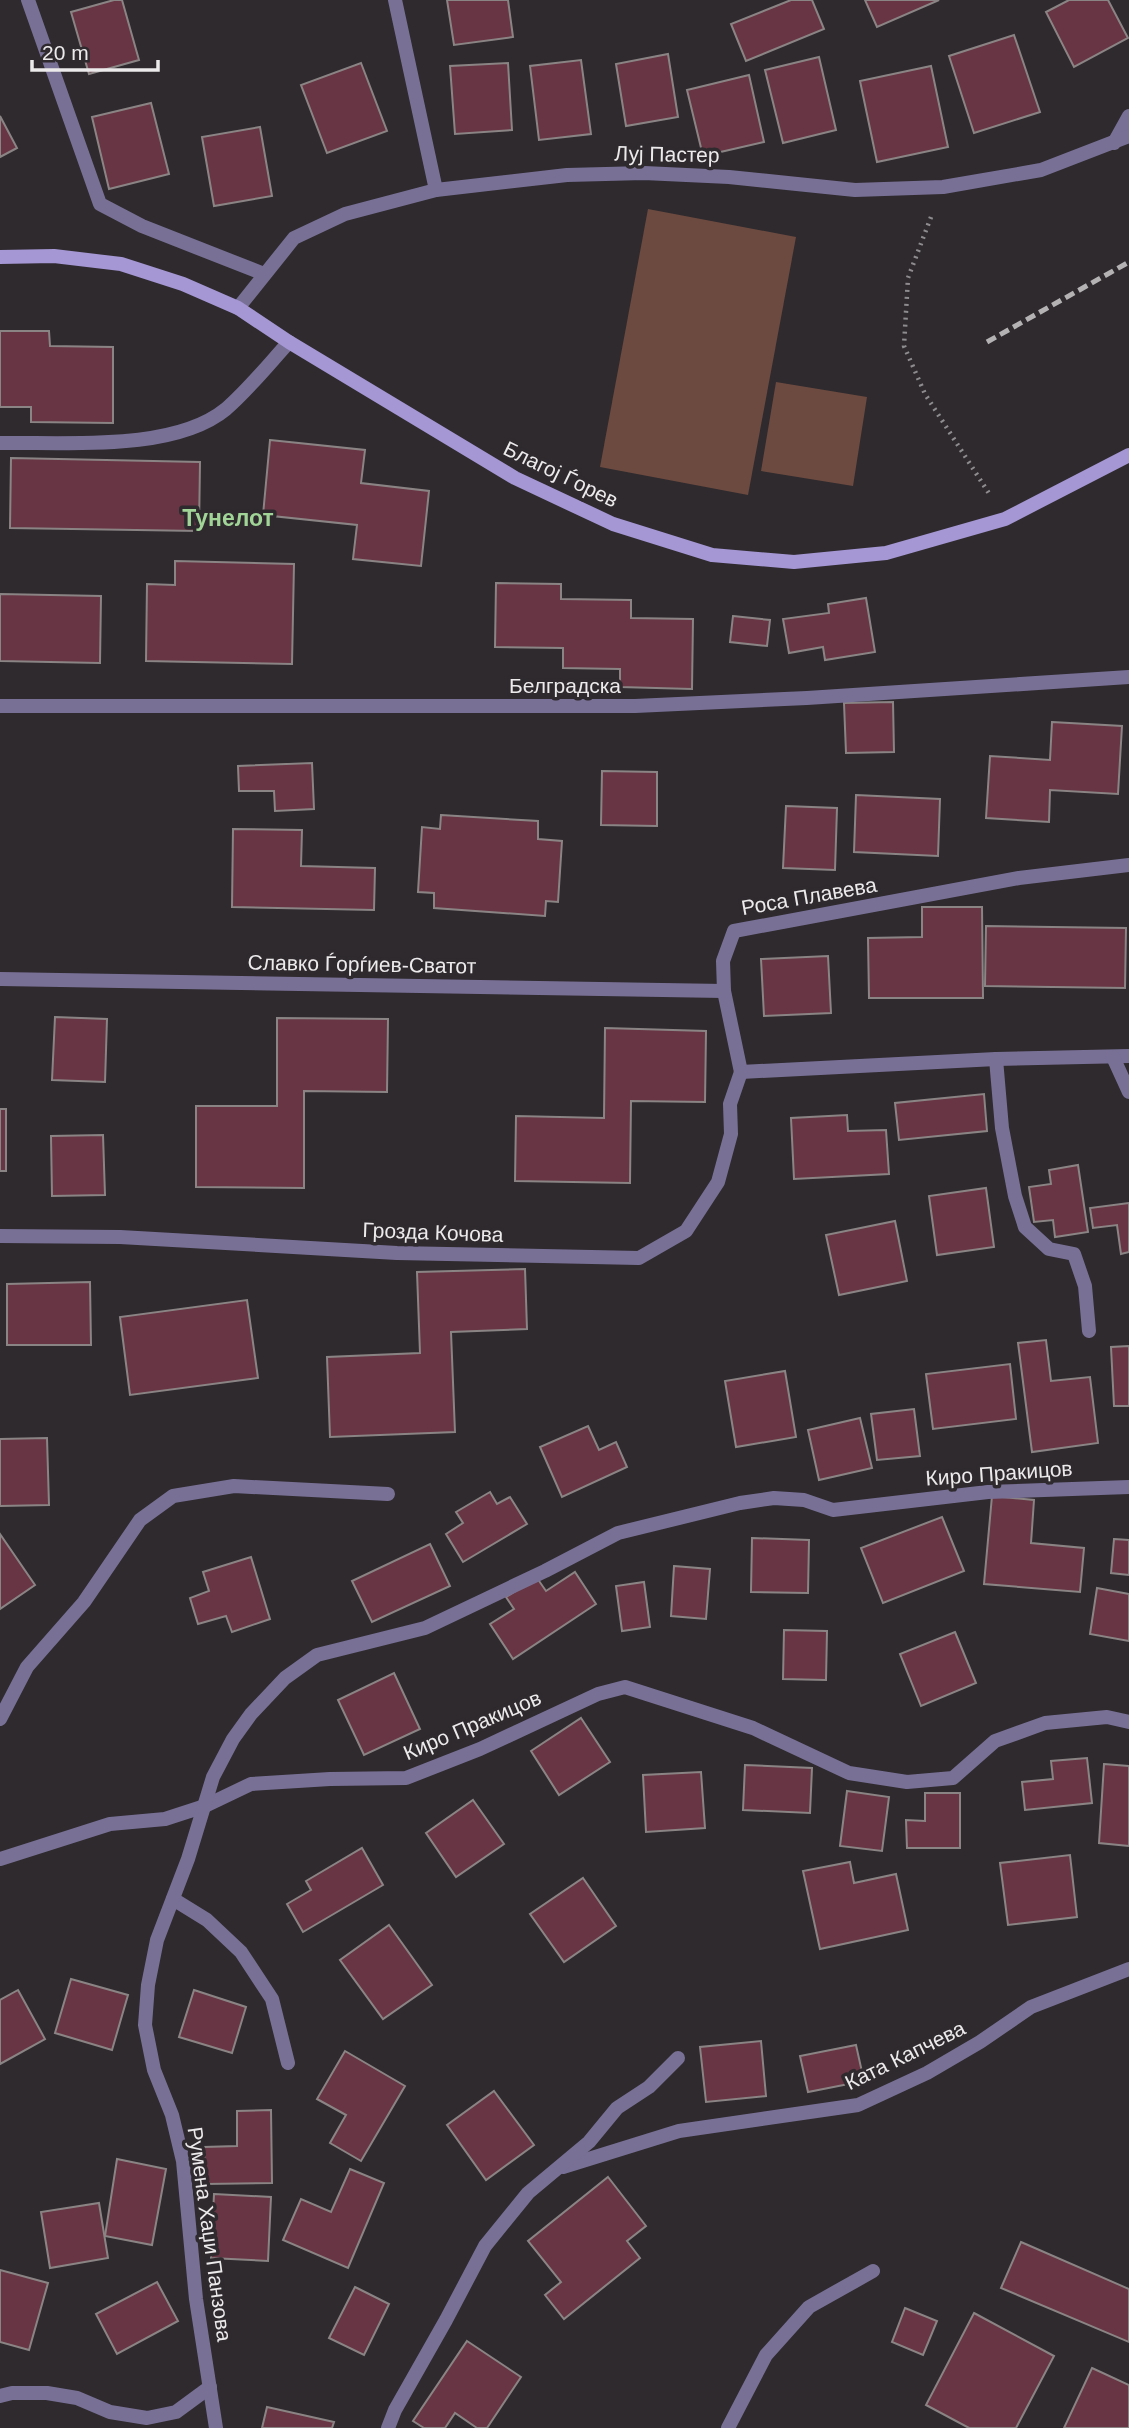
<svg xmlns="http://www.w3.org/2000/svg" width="1129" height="2428" viewBox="0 0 1129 2428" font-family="Helvetica,sans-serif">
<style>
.green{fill:#6c4a40}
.building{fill:#673543;stroke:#8b8485;stroke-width:2}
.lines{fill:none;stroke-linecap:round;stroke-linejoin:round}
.path{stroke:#8f8c8f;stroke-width:4.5;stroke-dasharray:2 5;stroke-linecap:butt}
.lane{stroke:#797096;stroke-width:14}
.street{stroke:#797096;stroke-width:14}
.secondary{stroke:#a596d4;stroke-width:14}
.rail{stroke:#b5b2b4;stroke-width:5;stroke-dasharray:10 5;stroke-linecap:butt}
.labels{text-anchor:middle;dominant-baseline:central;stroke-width:7;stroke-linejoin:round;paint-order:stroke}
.street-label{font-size:21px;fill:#edeaec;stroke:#2e2a2e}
.neighbourhood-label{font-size:23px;font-weight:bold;fill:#a1d597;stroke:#2e2a2e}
</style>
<rect width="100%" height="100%" fill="#2e2a2e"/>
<g class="green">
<polygon points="648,209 796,237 748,495 600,467"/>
<polygon points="776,382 867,397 853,486 761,471"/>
</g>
<g class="building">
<polygon points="114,0 122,0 139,60 89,74 71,12"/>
<polygon points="447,0 508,0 513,37 454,45"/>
<polygon points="791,0 812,0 824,29 746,61 731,24"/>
<polygon points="865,0 939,0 877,27"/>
<polygon points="1069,0 1108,0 1128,38 1074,67 1046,12"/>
<polygon points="1014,35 1040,112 974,133 949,56"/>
<polygon points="668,54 678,117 626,126 616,64"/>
<polygon points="819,57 836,130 783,143 765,70"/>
<polygon points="581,60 591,134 539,140 530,66"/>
<polygon points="361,63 387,131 327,153 301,85"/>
<polygon points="508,63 512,130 455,134 450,66"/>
<polygon points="931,66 948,147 877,162 860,81"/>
<polygon points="749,75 764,142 703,156 687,90"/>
<polygon points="151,103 169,174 109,189 92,117"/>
<polygon points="0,116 17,148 0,157"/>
<polygon points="260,127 272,196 214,206 202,137"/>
<polygon points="0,331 49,331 50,346 113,347 113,423 31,422 31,407 0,407"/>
<polygon points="270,440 365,450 361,483 429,491 421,566 353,559 357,525 263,515"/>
<polygon points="11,458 200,462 199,531 10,528"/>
<polygon points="175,561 294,564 292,664 146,661 147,584 175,585"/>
<polygon points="496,583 561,584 561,599 631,600 631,618 693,619 692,689 620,687 620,669 563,668 563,648 495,647"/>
<polygon points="0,594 101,596 100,663 0,661"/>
<polygon points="866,598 875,652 825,660 823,647 789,653 783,619 829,613 828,604"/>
<polygon points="733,616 770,620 767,646 730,642"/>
<polygon points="893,702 894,752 846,753 844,703"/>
<polygon points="1052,722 1122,726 1118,794 1050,790 1049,822 986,818 990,756 1050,760"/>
<polygon points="312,763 314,809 275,811 274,791 239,791 238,766"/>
<polygon points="602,771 657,772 657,826 601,825"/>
<polygon points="856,795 940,799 938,856 854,852"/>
<polygon points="786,806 837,808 835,870 783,868"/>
<polygon points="441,815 538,821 538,839 562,841 558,902 546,901 545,916 434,908 434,893 418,892 422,827 440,829"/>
<polygon points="233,829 302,830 301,866 375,868 374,910 232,907"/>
<polygon points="922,907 982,907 983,998 869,998 868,938 922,937"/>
<polygon points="986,926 1126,928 1125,988 985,986"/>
<polygon points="828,956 831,1013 764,1016 761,959"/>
<polygon points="55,1017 107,1019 105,1082 52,1080"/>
<polygon points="277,1018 388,1019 387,1092 304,1091 304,1188 196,1187 196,1106 277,1106"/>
<polygon points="605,1028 706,1031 705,1102 631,1101 630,1183 515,1181 516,1116 604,1118"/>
<polygon points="984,1094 987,1131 899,1140 895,1103"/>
<rect x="0" y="1109" width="6" height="62"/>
<polygon points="847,1115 848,1131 886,1130 889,1174 794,1179 791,1118"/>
<polygon points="103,1135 105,1195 52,1196 51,1136"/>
<polygon points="1078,1165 1088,1232 1055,1237 1053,1220 1034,1222 1029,1187 1051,1184 1049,1170"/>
<polygon points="986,1188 994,1247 937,1255 929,1196"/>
<polygon points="1129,1203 1129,1252 1121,1254 1117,1225 1093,1228 1090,1208"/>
<polygon points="895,1221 907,1281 839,1295 826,1235"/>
<polygon points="525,1269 527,1329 451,1332 455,1432 330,1437 327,1357 420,1353 417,1272"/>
<polygon points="90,1282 91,1345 7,1345 7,1284"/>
<polygon points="247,1300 258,1378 130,1395 120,1317"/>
<polygon points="1046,1340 1051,1381 1090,1377 1098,1443 1032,1452 1018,1343"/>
<polygon points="1129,1346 1129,1406 1114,1406 1111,1347"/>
<polygon points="1010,1364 1016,1419 933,1429 926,1374"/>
<polygon points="785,1371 796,1437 736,1447 725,1381"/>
<polygon points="914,1409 920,1456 877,1460 871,1414"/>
<polygon points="860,1418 872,1468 819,1480 808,1430"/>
<polygon points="588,1426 599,1450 616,1442 627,1467 562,1497 540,1447"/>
<polygon points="47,1438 49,1505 0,1506 0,1439"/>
<polygon points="490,1492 497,1504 510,1497 527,1524 463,1562 446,1534 463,1523 456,1512"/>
<polygon points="992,1496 1034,1500 1031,1543 1084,1548 1080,1592 984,1584"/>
<polygon points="942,1517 964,1571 883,1603 861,1548"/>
<polygon points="0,1534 35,1585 0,1609"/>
<polygon points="752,1538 809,1540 808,1593 751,1592"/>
<polygon points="1114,1539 1129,1540 1129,1575 1111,1573"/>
<polygon points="430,1544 450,1586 372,1622 352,1581"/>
<polygon points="251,1557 270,1619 232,1632 226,1616 198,1624 190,1598 209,1591 203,1572"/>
<polygon points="674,1566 710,1569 706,1619 671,1616"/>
<polygon points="575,1572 596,1604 513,1659 490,1624 514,1609 506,1597 537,1578 546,1591"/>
<polygon points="644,1582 650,1627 622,1631 616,1586"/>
<polygon points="1097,1588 1129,1594 1129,1641 1090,1634"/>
<polygon points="784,1630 827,1631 826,1680 783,1679"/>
<polygon points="955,1632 976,1683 921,1706 900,1654"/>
<polygon points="394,1673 420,1729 364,1755 338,1700"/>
<polygon points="581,1718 610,1762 559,1795 531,1751"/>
<polygon points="1087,1758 1092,1803 1025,1810 1022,1782 1053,1779 1051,1761"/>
<polygon points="1104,1764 1129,1766 1129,1846 1099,1843"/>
<polygon points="745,1765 812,1768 810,1813 743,1810"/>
<polygon points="701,1772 705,1828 646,1832 643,1775"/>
<polygon points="847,1791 889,1797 882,1851 840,1846"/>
<polygon points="925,1793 960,1793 960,1848 907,1848 906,1820 925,1821"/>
<polygon points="473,1800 504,1844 456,1877 426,1833"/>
<polygon points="362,1848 383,1885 303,1932 287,1904 311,1890 306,1881"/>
<polygon points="1070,1855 1077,1917 1008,1925 1000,1863"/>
<polygon points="850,1862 854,1883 896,1874 908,1930 820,1949 803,1871"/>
<polygon points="583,1878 616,1926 564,1962 530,1914"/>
<polygon points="389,1925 432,1985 383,2019 340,1960"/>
<polygon points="71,1979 128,1995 112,2050 55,2033"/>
<polygon points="18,1990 45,2039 0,2064 0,2000"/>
<polygon points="194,1990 246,2007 232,2053 179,2037"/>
<polygon points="761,2041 766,2096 706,2102 700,2047"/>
<polygon points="856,2045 864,2081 808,2092 800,2056"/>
<polygon points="345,2051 405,2086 361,2161 330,2143 346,2115 317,2099"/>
<polygon points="494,2091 534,2145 486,2180 447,2125"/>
<polygon points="271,2110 272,2183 205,2184 204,2147 237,2146 237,2111"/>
<polygon points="117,2159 166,2169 152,2245 105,2236"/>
<polygon points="350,2169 384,2183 348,2268 283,2240 301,2199 331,2212"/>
<polygon points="608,2177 646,2226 627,2241 640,2258 564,2319 545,2295 561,2282 528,2241"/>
<polygon points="214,2194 271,2197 268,2261 211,2258"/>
<polygon points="99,2203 108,2258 50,2268 41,2212"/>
<polygon points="1021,2242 1129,2289 1129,2342 1001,2288"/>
<polygon points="0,2270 48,2283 29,2350 0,2342"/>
<polygon points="157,2282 178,2321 117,2354 96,2314"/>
<polygon points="355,2287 389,2304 364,2355 329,2338"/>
<polygon points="905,2308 937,2321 923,2355 892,2342"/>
<polygon points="974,2313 1054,2356 1016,2428 969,2428 926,2405"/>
<polygon points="467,2341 521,2377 487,2428 477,2428 455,2413 445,2428 424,2428 413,2421"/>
<polygon points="1092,2368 1129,2385 1129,2428 1064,2428"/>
<polygon points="267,2407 334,2422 332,2428 262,2428"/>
</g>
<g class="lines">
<polyline class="path" points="931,217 908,278 904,346 925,394 990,495"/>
<polyline class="lane" points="728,2428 766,2355 809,2307 873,2271"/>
<g class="street">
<polyline points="28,0 100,204 142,226 264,274"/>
<polyline points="395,0 436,190"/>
<polyline points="1114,143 1129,116"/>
<polyline points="238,308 294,238 345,214 436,190 567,175 644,173 729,177 855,190 943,187 1041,170 1129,136"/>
<path d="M0,443C65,442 174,452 226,409C249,389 269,364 289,342"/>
<polyline points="0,706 635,706 807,698 1129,677"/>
<polyline points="1129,865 1019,878 734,931 723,961 724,991 741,1072 996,1059 1129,1056"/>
<polyline points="0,979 724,991"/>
<polyline points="1113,1057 1129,1092"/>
<polyline points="996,1059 1002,1128 1015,1196 1025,1227 1049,1249 1074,1254 1085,1286 1089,1331"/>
<polyline points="0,1236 120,1237 397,1253 639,1258 686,1231 718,1182 731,1134 730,1104 741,1072"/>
<polyline points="0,1719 27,1667 84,1602 140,1520 173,1496 234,1486 388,1494"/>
<polyline points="0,1859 110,1824 165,1819 205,1806 251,1784 330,1779 406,1778 480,1749 598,1694 625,1687 753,1728 849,1773 907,1782 953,1778 995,1741 1045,1723 1107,1717 1129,1722"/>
<polyline points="173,1899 207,1920 241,1952 272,1999 288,2063"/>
<polyline points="563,2167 679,2131 858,2105 927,2073 980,2042 1031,2007 1129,1969"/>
<polyline points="0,2396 12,2393 47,2393 77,2398 110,2412 147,2418 176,2412 210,2387"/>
<polyline points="216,2428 196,2299 183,2161 172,2115 154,2070 145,2025 148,1985 157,1940 188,1859 213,1777 233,1739 251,1714 285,1678 317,1655 425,1628 545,1571 618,1533 740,1503 774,1498 804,1500 833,1510 988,1492 1129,1487"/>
<polyline points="388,2428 395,2410 446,2320 485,2246 528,2193 589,2142 617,2108 649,2087 678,2058"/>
</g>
<polyline class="secondary" points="0,257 54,256 121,264 183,284 238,308 289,342 515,478 613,524 712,555 794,562 886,553 1005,519 1129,455"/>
<polyline class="rail" points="987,342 1129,262"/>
</g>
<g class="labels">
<g class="street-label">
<text transform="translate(667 154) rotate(1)">Луј Пастер</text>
<text transform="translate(561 474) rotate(26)">Благој Ѓорев</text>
<text x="565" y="685">Белградска</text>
<text transform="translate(809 896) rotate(-10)">Роса Плавева</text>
<text transform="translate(362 964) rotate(1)">Славко Ѓорѓиев-Сватот</text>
<text transform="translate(433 1232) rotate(2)">Грозда Кочова</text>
<text transform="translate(999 1473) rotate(-4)">Киро Пракицов</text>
<text transform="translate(472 1725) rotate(-23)">Киро Пракицов</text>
<text transform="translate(905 2055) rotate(-26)">Ката Капчева</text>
<text transform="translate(210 2234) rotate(82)">Румена Хаџи Панзова</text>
</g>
<g class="neighbourhood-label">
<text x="228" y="518">Тунелот</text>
</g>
</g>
<path d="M32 60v10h126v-10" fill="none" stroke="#edeaec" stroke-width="3.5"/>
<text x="42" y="60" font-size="21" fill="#edeaec" stroke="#2e2a2e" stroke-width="5" paint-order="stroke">20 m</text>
</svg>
